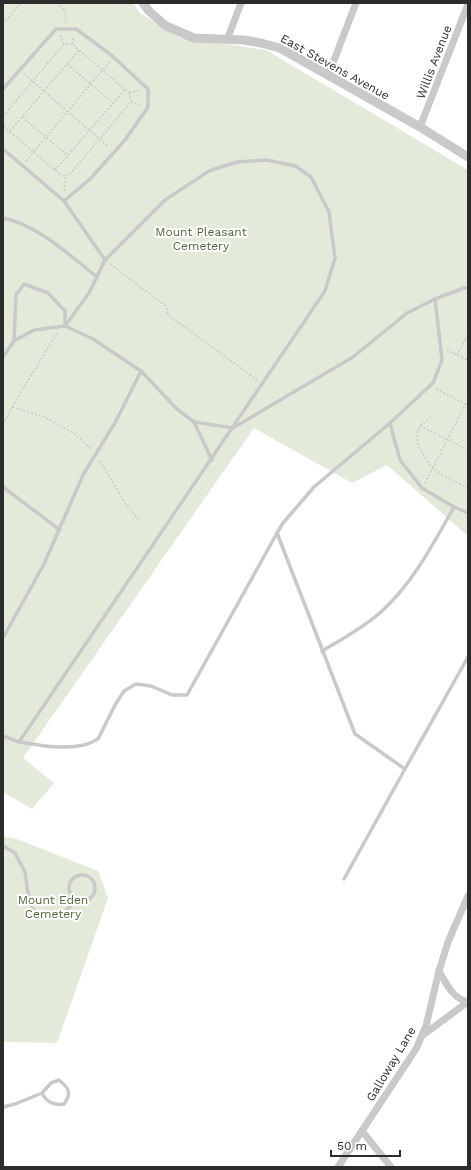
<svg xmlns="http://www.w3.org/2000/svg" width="471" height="1170" viewBox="0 0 471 1170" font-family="'Work Sans',sans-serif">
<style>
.green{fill:#e3eada}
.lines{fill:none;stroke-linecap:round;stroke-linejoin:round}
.path{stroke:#c9c9c9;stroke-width:1.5;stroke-dasharray:2 2;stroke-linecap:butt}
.service{stroke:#c9c9c9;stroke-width:3.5}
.minor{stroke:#c9c9c9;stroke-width:7}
.tertiary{stroke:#c9c9c9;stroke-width:9}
.labels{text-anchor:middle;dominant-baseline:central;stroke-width:4;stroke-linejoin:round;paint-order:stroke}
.street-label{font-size:12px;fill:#2c2c2c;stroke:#fff}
.park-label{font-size:12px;fill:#50663b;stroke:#fff}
</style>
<rect width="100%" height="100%" fill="#fff"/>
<g class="green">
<polygon points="3,3 133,3 140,13 180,38 266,50 468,170 468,536 387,465 352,483 254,428 23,758 54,783 32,809 3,792"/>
<polygon points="3,836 17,839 98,871 108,898 57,1043 3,1042"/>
</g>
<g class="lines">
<g class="path">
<polyline points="56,3 65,10 66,23"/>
<polyline points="3,24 21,3"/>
<polyline points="60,35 64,44"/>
<polyline points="72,44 74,36"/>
<polyline points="67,64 113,103"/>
<polyline points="24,74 109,147"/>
<polyline points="129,93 141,90"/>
<polyline points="131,102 141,105"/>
<polyline points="3,116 64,44 72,44 129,93 131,102 69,175 62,176 3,126"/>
<polyline points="22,117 68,156"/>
<polyline points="10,131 79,50"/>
<polyline points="26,161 110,61"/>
<polyline points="55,170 125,90"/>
<polyline points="64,191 66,175"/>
<polyline points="110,264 166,306 168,315 257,380"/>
<polyline points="447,350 468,360"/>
<polyline points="457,355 468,334"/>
<polyline points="436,389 468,405"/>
<polyline points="12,407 45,417 75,434 92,450"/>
<polyline points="431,417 420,426 417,432 418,445 429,464 441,474 468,488"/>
<polyline points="3,425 12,407 57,333"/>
<polyline points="420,426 468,450"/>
<polyline points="100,461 125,503 139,520"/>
<polyline points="425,483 468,399"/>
</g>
<g class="service">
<polyline points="3,89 56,29 76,29 110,54 148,89 148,107 125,140 90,179 64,201"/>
<polyline points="3,149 64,201 105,260"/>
<path d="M3,218C39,226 68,254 97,277"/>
<polyline points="435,299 442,360 433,383 390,423 400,460 422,488 454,507 468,513"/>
<polyline points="3,357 14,341 34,330 65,326 93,339 141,371 177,409 194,422 233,428 353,357 407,313 435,299 464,288 468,288"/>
<polyline points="194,422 212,460"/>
<polyline points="390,423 314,487 283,523 277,533 355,734 405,769 468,657"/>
<polyline points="3,487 60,530"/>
<polyline points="3,638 44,564 83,475 116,421 141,371"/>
<path d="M322,651C342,639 363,628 381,612C413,583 433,544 454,507"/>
<polyline points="3,736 19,742 325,291 335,258 329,212 311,177 295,166 267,160 237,162 209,171 165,200 105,260 89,293 65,326 65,311 48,293 24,284 16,295 14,341"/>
<path d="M19,742C39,745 63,750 84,745C89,744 94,741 98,739L115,705L124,691L136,684L151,686L172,695H187L277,533"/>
<polyline points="3,846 15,853 25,872 28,893 33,910 47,918 61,916 76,900"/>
<circle cx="82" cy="888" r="13"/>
<polyline points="344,879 405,769"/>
<path d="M3,1107L15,1104L42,1093L51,1083L59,1080C69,1088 72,1093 64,1104C55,1106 46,1102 42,1093"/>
</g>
<g class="minor">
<polyline points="227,40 241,3"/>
<polyline points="328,76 356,3"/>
<polyline points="420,127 468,4"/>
<path d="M439,971C447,984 452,998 468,1002"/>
<polyline points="423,1035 465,1004 468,1003"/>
<polyline points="362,1131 391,1167"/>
<polyline points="338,1167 416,1049 426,1026 439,971 448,942 468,896"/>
</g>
<polyline class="tertiary" points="143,3 149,11 166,26 194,38 244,40 261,43 280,48 420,127 468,157"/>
</g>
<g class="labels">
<g class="street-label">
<text transform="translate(434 62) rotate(-69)">Willis Avenue</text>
<text transform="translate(335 67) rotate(29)">East Stevens Avenue</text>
<text transform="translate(391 1064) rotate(-59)">Galloway Lane</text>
</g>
<g class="park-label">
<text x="201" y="232">Mount Pleasant<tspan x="201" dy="14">Cemetery</tspan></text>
<text x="53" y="900">Mount Eden<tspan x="53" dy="14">Cemetery</tspan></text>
</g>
</g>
<rect width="471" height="1170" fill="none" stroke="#2c2c2c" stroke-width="8"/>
<path d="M331 1150v6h69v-6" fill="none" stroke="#2c2c2c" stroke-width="2"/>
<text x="337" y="1150" font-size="12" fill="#2c2c2c" stroke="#ffffff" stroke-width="3" paint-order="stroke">50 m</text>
</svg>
